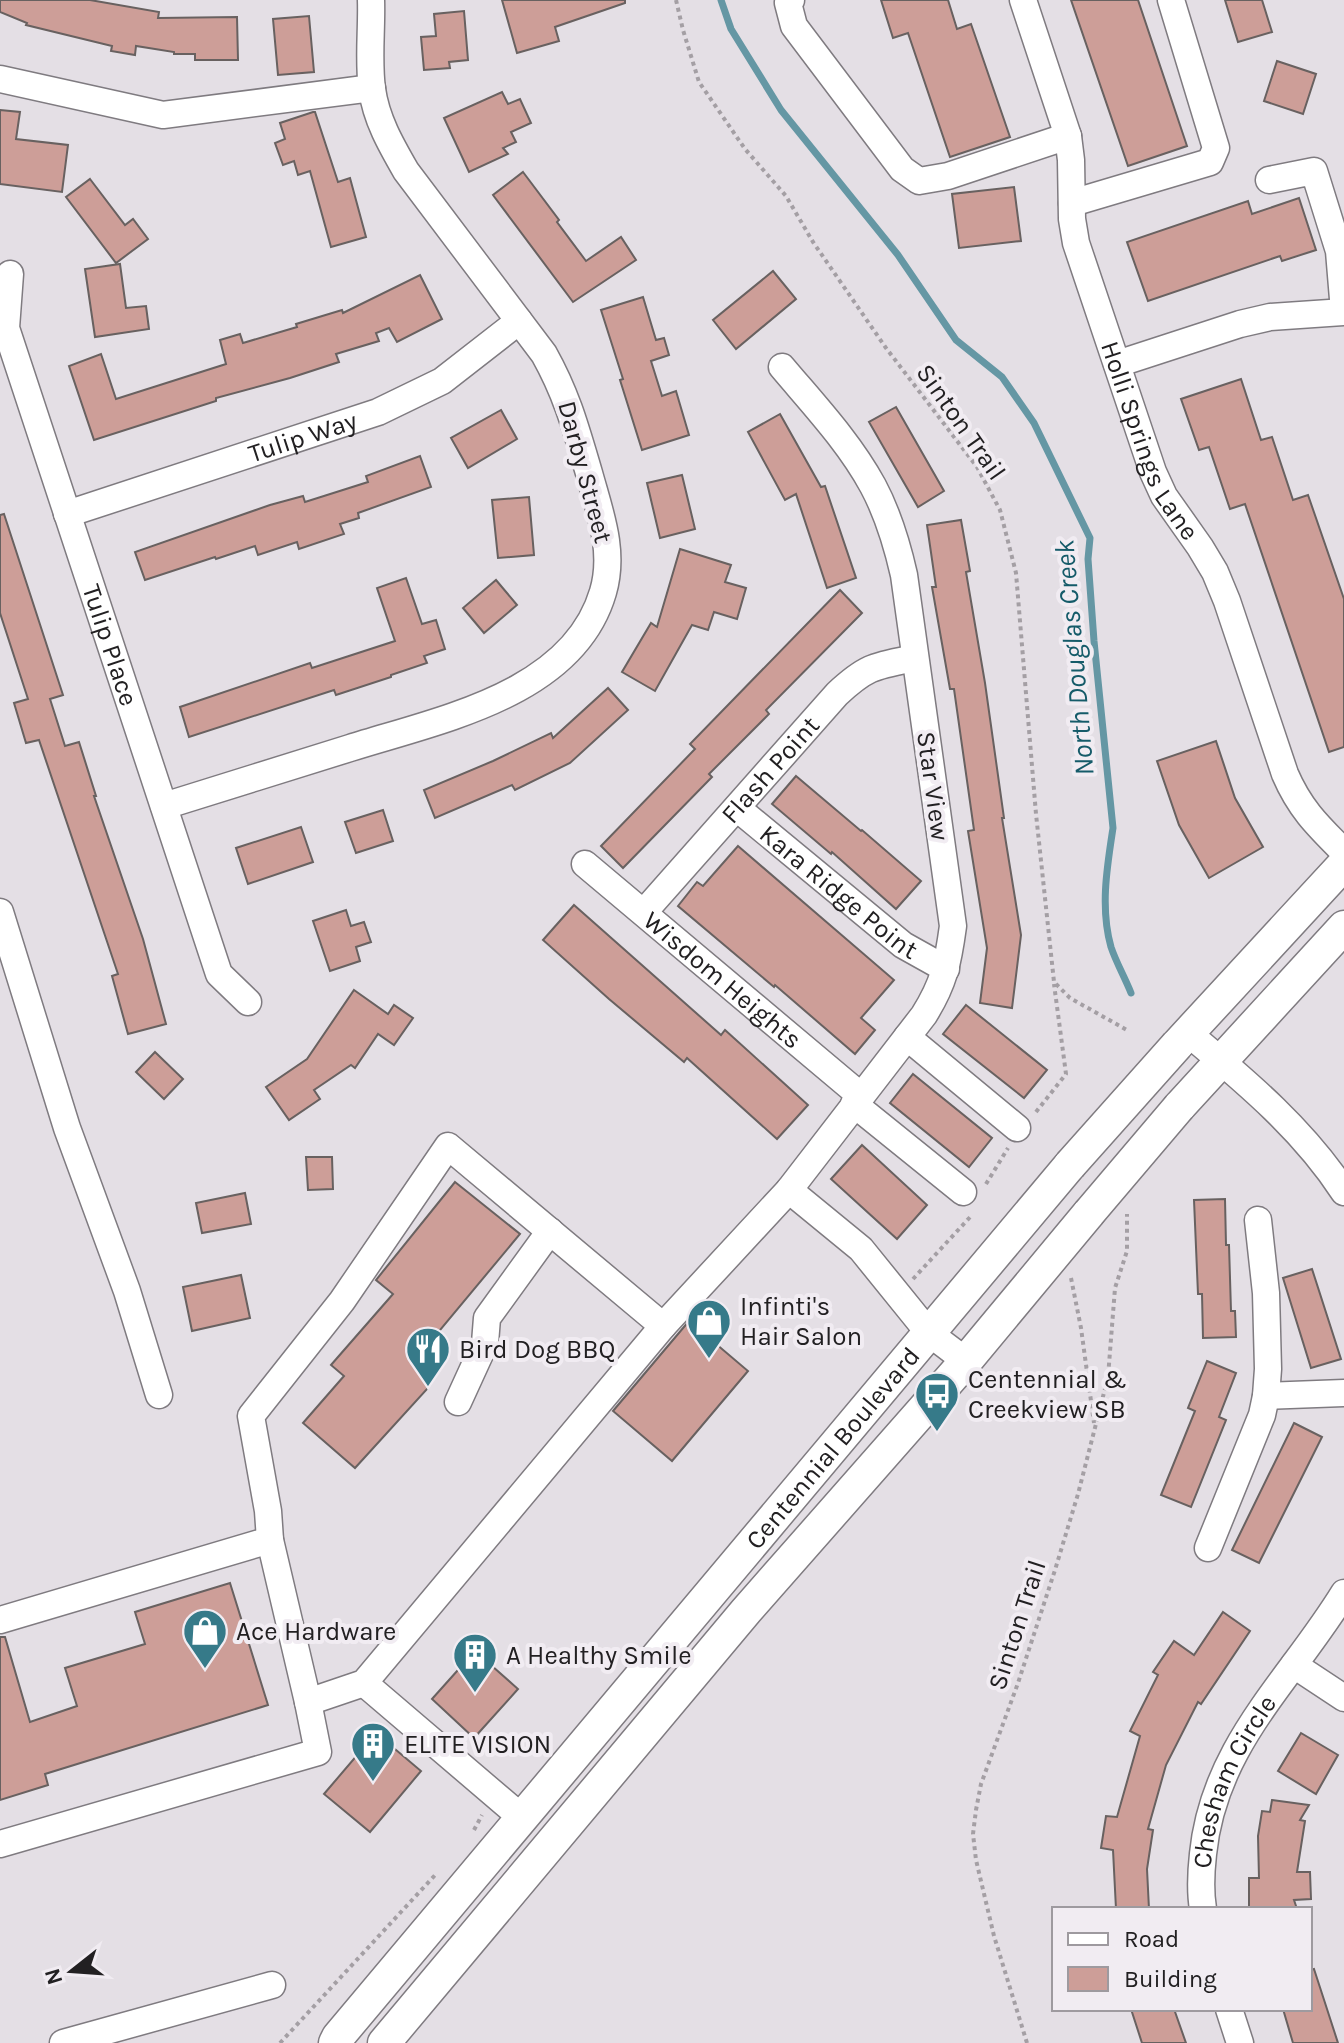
<svg xmlns="http://www.w3.org/2000/svg" width="1344" height="2043" viewBox="0 0 1344 2043" font-family="Karla,sans-serif">
<style>
.lines{fill:none;stroke-linecap:round;stroke-linejoin:round}
.stream{stroke:#6597a4;stroke-width:7}
.building{fill:#cd9e98;stroke:#686160;stroke-width:2}
.minor-casing{stroke:#7f7b80;stroke-width:29}
.major-casing{stroke:#7f7b80;stroke-width:35}
.path{stroke:#a49fa4;stroke-width:4;stroke-dasharray:4 4;stroke-linecap:butt}
.minor{stroke:#fff;stroke-width:26}
.major{stroke:#fff;stroke-width:32}
.major-bridge-casing{stroke:#7f7b80;stroke-width:35;stroke-linecap:butt}
.major-bridge{stroke:#fff;stroke-width:32}
.labels{text-anchor:middle;dominant-baseline:central;stroke-width:8;stroke-linejoin:round;paint-order:stroke}
.street-label{font-size:26px;fill:#222022;stroke:#f1ecf2}
.poi-label{font-size:26px;fill:#222022;stroke:#f1ecf2;text-anchor:start}
.water-label{font-size:28px;font-style:italic;fill:#155b69;stroke:#f1ecf2}
</style>
<rect width="100%" height="100%" fill="#e4dfe5"/>
<g class="lines">
<path class="stream" d="M721,0L731,29L781,110L898,255L956,340L1002,377L1034,423L1090,538L1088,559L1094,641L1113,828C1107,867 1100,908 1111,947C1116,962 1125,978 1131,993"/>
</g>
<g class="building">
<polygon points="0,0 90,0 159,12 158,18 237,17 238,60 195,60 195,54 174,54 174,52 136,46 135,55 111,51 112,46 26,25 27,23 0,12"/>
<polygon points="502,0 625,0 625,3 555,27 559,41 517,53"/>
<polygon points="881,0 948,0 957,29 971,24 1010,137 950,157 908,33 893,38"/>
<polygon points="1071,0 1138,0 1187,146 1128,166"/>
<polygon points="1225,0 1262,0 1272,32 1238,42"/>
<polygon points="464,11 468,60 449,62 450,68 424,70 421,37 436,36 434,14"/>
<polygon points="309,16 314,72 278,75 273,19"/>
<polygon points="1277,61 1316,74 1303,114 1264,101"/>
<polygon points="502,92 508,104 520,99 531,123 511,132 516,142 503,148 508,154 469,172 444,118"/>
<polygon points="0,110 20,112 16,139 68,145 62,192 0,184"/>
<polygon points="313,112 315,112 338,182 350,178 366,237 331,247 310,171 298,175 294,161 283,165 275,143 285,139 280,123"/>
<polygon points="523,172 559,220 557,222 586,261 621,237 636,260 573,302 493,195"/>
<polygon points="90,179 125,225 133,219 148,239 116,263 66,197"/>
<polygon points="1014,187 1021,241 959,248 952,194"/>
<polygon points="1299,198 1316,250 1282,261 1280,256 1148,301 1127,242 1248,201 1252,214"/>
<polygon points="120,264 126,308 146,306 149,329 95,337 85,269"/>
<polygon points="773,271 796,299 736,349 713,320"/>
<polygon points="420,275 442,319 397,342 389,328 376,333 379,341 336,354 339,362 290,378 216,398 216,401 94,440 69,366 101,354 116,399 226,364 220,340 240,334 243,343 297,327 296,324 342,310 343,313"/>
<polygon points="643,297 656,340 664,338 669,355 651,361 662,396 676,391 689,435 642,450 620,380 623,379 601,310"/>
<polygon points="1241,379 1261,440 1272,437 1293,500 1308,495 1344,599 1344,747 1329,752 1245,504 1230,509 1209,447 1199,450 1181,399"/>
<polygon points="896,407 944,491 918,507 869,422"/>
<polygon points="501,410 517,439 468,468 451,438"/>
<polygon points="780,414 821,487 825,486 856,578 827,588 796,494 785,500 748,432"/>
<polygon points="420,456 431,487 358,513 359,518 340,524 344,534 299,549 297,542 258,555 255,546 216,559 215,557 145,580 135,552 270,505 303,496 305,502 368,482 366,476"/>
<polygon points="682,475 695,529 660,538 647,483"/>
<polygon points="529,497 534,555 498,558 492,500"/>
<polygon points="4,514 63,695 50,699 65,746 79,742 96,796 94,796 143,939 166,1024 128,1034 112,976 118,974 39,740 26,743 14,703 28,699 0,613 0,515"/>
<polygon points="961,520 970,571 966,572 985,683 1004,818 1002,818 1021,935 1012,1008 980,1003 987,948 968,831 974,830 954,689 950,689 932,587 936,587 927,525"/>
<polygon points="680,549 731,565 725,582 746,588 737,619 714,612 708,630 692,625 655,691 622,672 651,623 657,627"/>
<polygon points="406,578 422,624 436,620 445,649 424,656 427,663 391,675 391,677 336,695 334,690 189,737 180,707 310,663 312,668 395,641 377,588"/>
<polygon points="496,580 517,605 484,633 463,608"/>
<polygon points="840,590 862,613 766,710 769,714 709,774 712,777 623,868 601,846 695,749 690,744"/>
<polygon points="608,688 628,710 570,763 515,790 512,785 435,818 424,790 493,761 551,733 553,738"/>
<polygon points="1216,741 1235,798 1263,847 1209,878 1179,825 1157,761"/>
<polygon points="796,776 861,831 862,830 921,881 896,909 832,852 831,854 772,804"/>
<polygon points="383,810 393,841 356,853 345,822"/>
<polygon points="301,827 313,862 248,884 236,848"/>
<polygon points="738,846 894,980 861,1018 875,1030 855,1054 775,985 774,987 678,906 697,882 703,886"/>
<polygon points="574,905 721,1035 725,1030 808,1105 777,1139 687,1058 684,1062 609,999 543,940"/>
<polygon points="346,910 351,926 364,922 371,942 356,947 360,961 330,971 313,921"/>
<polygon points="354,990 388,1014 394,1005 413,1018 394,1045 378,1034 355,1068 351,1065 314,1090 320,1099 289,1120 266,1087 307,1059"/>
<polygon points="966,1005 1047,1070 1024,1098 943,1034"/>
<polygon points="155,1052 183,1079 164,1099 136,1072"/>
<polygon points="913,1074 992,1138 969,1167 890,1103"/>
<polygon points="862,1145 927,1205 897,1239 831,1179"/>
<polygon points="306,1157 332,1157 333,1189 308,1190"/>
<polygon points="455,1182 520,1234 425,1348 428,1388 355,1468 303,1423 344,1376 331,1365 393,1294 376,1280"/>
<polygon points="245,1193 251,1224 202,1233 196,1203"/>
<polygon points="1225,1199 1226,1245 1229,1245 1231,1311 1235,1311 1236,1337 1203,1338 1202,1294 1198,1294 1194,1200"/>
<polygon points="1312,1269 1341,1359 1311,1368 1283,1278"/>
<polygon points="241,1275 250,1318 192,1331 183,1287"/>
<polygon points="689,1321 748,1371 672,1461 613,1411"/>
<polygon points="1207,1361 1236,1373 1219,1417 1226,1420 1191,1507 1161,1495 1195,1411 1188,1408"/>
<polygon points="1294,1423 1322,1437 1259,1563 1232,1550"/>
<polygon points="230,1583 268,1705 45,1774 48,1785 0,1800 0,1637 5,1637 30,1722 77,1706 65,1668 145,1644 135,1612"/>
<polygon points="1223,1612 1250,1631 1201,1704 1198,1702 1166,1765 1148,1829 1153,1830 1147,1869 1149,1909 1116,1909 1113,1850 1101,1848 1106,1816 1117,1817 1140,1736 1130,1731 1158,1675 1153,1672 1174,1641 1194,1655"/>
<polygon points="475,1651 518,1689 474,1738 432,1699"/>
<polygon points="376,1733 421,1771 370,1832 324,1794"/>
<polygon points="1301,1733 1338,1755 1316,1794 1278,1771"/>
<polygon points="1272,1800 1309,1805 1300,1820 1305,1821 1297,1872 1310,1872 1311,1899 1294,1900 1297,1909 1249,1909 1249,1878 1259,1878 1258,1836 1262,1811 1270,1812"/>
<polygon points="1314,1969 1327,2009 1338,2043 1293,2043 1283,2009 1310,2009 1310,1970"/>
<polygon points="1131,2009 1174,2009 1186,2043 1142,2043"/>
</g>
<g class="lines">
<g class="minor-casing">
<g id="minor">
<polyline points="791,0 788,3 794,26 902,169 919,181 948,176 1068,136"/>
<path id="s1" d="M1023,0L1068,136L1071,160L1072,219L1076,243L1153,472L1164,496L1200,547L1215,572L1227,601L1285,774C1300,809 1318,826 1344,852"/>
<polyline points="0,79 163,115 372,88"/>
<polyline points="1269,180 1314,171 1339,251 1344,311"/>
<polyline points="1072,203 1210,162 1216,148 1171,0"/>
<path id="s2" d="M10,274L6,328L219,974L248,1002"/>
<polyline points="1117,364 1240,324 1270,317 1344,312"/>
<path id="s3" d="M67,514L378,412L442,381L519,321"/>
<path d="M164,806C226,787 288,767 350,748C438,720 573,695 603,592C615,551 600,513 589,473C576,429 567,395 544,354L406,171C391,145 376,119 372,89C368,60 372,29 371,0"/>
<path id="s4" d="M737,808L903,945L946,969"/>
<path id="s5" d="M585,864L861,1096"/>
<polyline points="0,912 67,1128 127,1291 159,1395"/>
<path id="s6" d="M644,912L837,694C867,666 875,666 915,658"/>
<path d="M1188,1033C1245,1081 1303,1129 1344,1192"/>
<polyline points="907,1037 1017,1128"/>
<polyline points="854,1104 963,1192"/>
<polyline points="789,1190 861,1249 929,1333 966,1361"/>
<polyline points="1266,1396 1344,1393"/>
<polyline points="458,1402 485,1343 487,1318 550,1231"/>
<polyline points="1208,1548 1262,1415 1266,1396 1268,1369 1266,1293 1258,1220"/>
<polyline points="0,1620 270,1540"/>
<polyline points="1294,1665 1344,1698"/>
<polyline points="364,1683 521,1817"/>
<path d="M308,1702L364,1683L663,1326L789,1190L924,1015C944,983 948,963 953,926L904,575C897,544 888,514 873,486C849,442 814,405 782,367"/>
<polyline points="0,1844 318,1752 308,1702 270,1540 268,1511 251,1416 342,1301 448,1146 663,1326"/>
<path id="s7" d="M1203,1909C1200,1891 1201,1872 1203,1854C1214,1745 1290,1681 1344,1593"/>
<polyline points="1229,2009 1240,2043"/>
<polyline points="63,2043 272,1985"/>
</g>
</g>
<g class="major-casing">
<g id="major">
<polyline points="1177,1045 1344,864"/>
<polyline points="1179,1107 1344,927"/>
<path id="s8" d="M335,2043L338,2037L1070,1165"/>
<polyline points="384,2043 746,1611 966,1361 1089,1213"/>
</g>
</g>
<g class="path">
<polyline points="676,0 683,30 699,82 745,149 786,196 813,242 886,348 977,467 1000,510 1016,573 1036,814 1054,982 1070,998 1127,1030"/>
<polyline points="1036,1112 1066,1074 1054,984"/>
<polyline points="986,1184 1008,1148"/>
<polyline points="1071,1278 1081,1328 1094,1423"/>
<polyline points="913,1279 972,1215"/>
<polyline points="474,1830 482,1815"/>
<polyline points="280,2043 437,1873"/>
<polyline points="1027,2043 994,1936 976,1860 973,1834 976,1810 981,1784 1018,1683 1055,1570 1078,1494 1108,1377 1115,1288 1127,1251 1127,1214"/>
</g>
<use href="#minor" class="minor"/>
<use href="#major" class="major"/>
<g class="major-bridge-casing">
<g id="major-bridge">
<polyline points="1070,1165 1177,1045"/>
<polyline points="1089,1213 1179,1107"/>
</g>
</g>
<use href="#major-bridge" class="major-bridge"/>
</g>
<defs>
<g id="shop-pin" transform="scale(2.3)"><path d="M0 17L-7.5 6A9.5 9.5 0 1 1 7.5 6Z" fill="#367a89" stroke="#f1ecf2"/><path d="M-5-2.5h2.3a2.7 3.5 0 0 1 5.4 0H5L5.5 6h-11ZM-1.5-2.5h3a1.5 2.3 0 0 0-3 0Z" fill="#fff"/></g>
<g id="restaurant-pin" transform="scale(2.3)"><path d="M0 17L-7.5 6A9.5 9.5 0 1 1 7.5 6Z" fill="#367a89" stroke="#f1ecf2"/><path d="M-5-6h1v4h1v-4h1v4h1v-4h1v5L-1.5 .5V6h-2V.5L-5-1ZM5-6V6H3V1.5H1.5Q1.5-4 5-6Z" fill="#fff"/></g>
<g id="bus-pin" transform="scale(2.3)"><path d="M0 17L-7.5 6A9.5 9.5 0 1 1 7.5 6Z" fill="#367a89" stroke="#f1ecf2"/><path d="M-5-6H5V4H4V6H2V4H-2V6H-4V4H-5ZM-3.5-4V0h7V-4ZM-3.5 1.2v1.5H-2V1.2ZM2 1.2v1.5H3.5V1.2Z" fill="#fff"/></g>
<g id="building-pin" transform="scale(2.3)"><path d="M0 17L-7.5 6A9.5 9.5 0 1 1 7.5 6Z" fill="#367a89" stroke="#f1ecf2"/><path d="M-4-6H4V6H1V3H-1V6H-4ZM-2.5-4.3h1.7v1.8h-1.7ZM.8-4.3h1.7v1.8H.8ZM-2.5-1h1.7V.8h-1.7ZM.8-1h1.7V.8H.8Z" fill="#fff"/></g>
</defs>
<g fill-rule="evenodd">
<use href="#shop-pin" x="709" y="1321"/>
<use href="#restaurant-pin" x="428" y="1349"/>
<use href="#bus-pin" x="937" y="1394"/>
<use href="#shop-pin" x="205" y="1631"/>
<use href="#building-pin" x="475" y="1655"/>
<use href="#building-pin" x="373" y="1744"/>
</g>
<g class="labels">
<g class="street-label">
<text transform="translate(961 422) rotate(55)">Sinton Trail</text>
<text stroke="none"><textPath href="#s3" startOffset="248">Tulip Way</textPath></text>
<text stroke="none"><textPath href="#s1" startOffset="462">Holli Springs Lane</textPath></text>
<text transform="translate(585 472) rotate(75)">Darby Street</text>
<text stroke="none"><textPath href="#s2" startOffset="388">Tulip Place</textPath></text>
<text stroke="none"><textPath href="#s6" startOffset="190">Flash Point</textPath></text>
<text transform="translate(933 786) rotate(82)">Star View</text>
<text stroke="none"><textPath href="#s4" startOffset="132">Kara Ridge Point</textPath></text>
<text stroke="none"><textPath href="#s5" startOffset="180">Wisdom Heights</textPath></text>
<text stroke="none"><textPath href="#s8" startOffset="776">Centennial Boulevard</textPath></text>
<text transform="translate(1017 1625) rotate(-72)">Sinton Trail</text>
<text stroke="none"><textPath href="#s7" startOffset="134">Chesham Circle</textPath></text>
</g>
<g class="poi-label">
<text x="740" y="1306">Infinti's<tspan x="740" dy="30">Hair Salon</tspan></text>
<text x="459" y="1349">Bird Dog BBQ</text>
<text x="968" y="1379">Centennial &amp;<tspan x="968" dy="30">Creekview SB</tspan></text>
<text x="236" y="1631">Ace Hardware</text>
<text x="506" y="1655">A Healthy Smile</text>
<text x="404" y="1744">ELITE VISION</text>
</g>
<g class="water-label">
<text transform="translate(1074 658) rotate(-95)">North Douglas Creek</text>
</g>
</g>
<rect x="1052" y="1907" width="260" height="104" fill="#f1ecf2" stroke="#9e9a9f" stroke-width="2"/>
<rect x="1068" y="1933" width="40" height="12" fill="#ffffff" stroke="#9e9a9f" stroke-width="2"/>
<text x="1124" y="1947" font-size="24" fill="#222022">Road</text>
<rect x="1068" y="1967" width="40" height="24" fill="#cd9e98" stroke="#9e9a9f" stroke-width="2"/>
<text x="1124" y="1987" font-size="24" fill="#222022">Building</text>
<g transform="translate(72 1971) rotate(253)" stroke="#f1ecf2" stroke-width="6" paint-order="stroke">
<path d="M0-6L14 30L0 20L-14 30Z" fill="#222022"/>
<text y="-12" font-size="22" font-weight="bold" text-anchor="middle" fill="#222022">N</text>
</g>
</svg>
